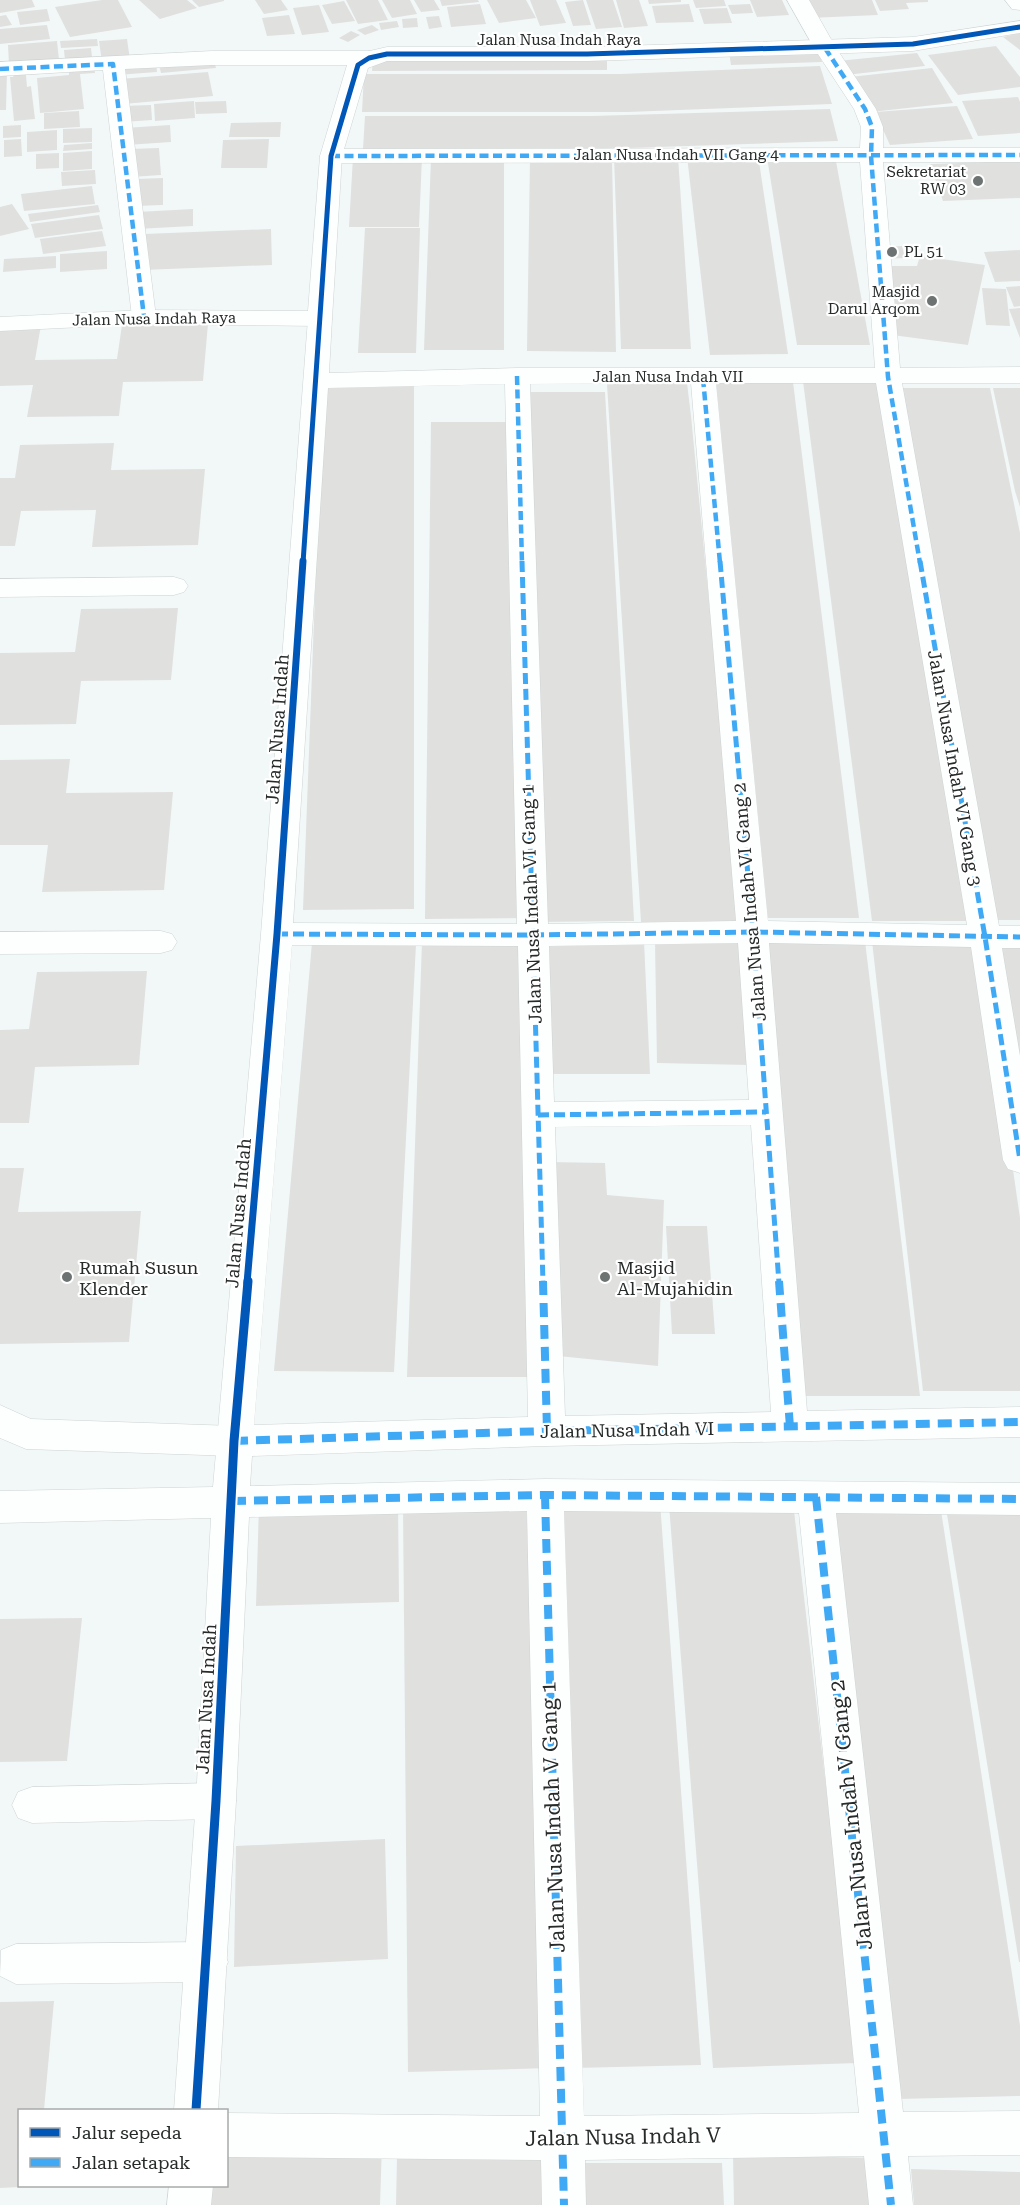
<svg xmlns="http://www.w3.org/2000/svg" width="1020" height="2205" viewBox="0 0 1020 2205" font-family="'Roboto Serif',serif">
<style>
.building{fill:#e0e0df}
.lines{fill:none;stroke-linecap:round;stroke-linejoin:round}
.service-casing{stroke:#ced4d3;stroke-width:1}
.minor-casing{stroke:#ced4d3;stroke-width:1}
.tertiary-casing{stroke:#ced4d3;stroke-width:1}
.service{fill:#fdfefe;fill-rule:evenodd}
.minor{fill:#fdfefe;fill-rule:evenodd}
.tertiary{fill:#fdfefe;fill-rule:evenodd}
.quiet-far2{stroke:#3fa9f5;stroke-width:4.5;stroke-dasharray:9 4.5;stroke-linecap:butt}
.quiet-far1{stroke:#3fa9f5;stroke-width:5;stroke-dasharray:11 5;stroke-linecap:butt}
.quiet{stroke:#3fa9f5;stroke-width:8;stroke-dasharray:14 8;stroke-linecap:butt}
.cycleway-far2-casing{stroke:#fff;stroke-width:8}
.cycleway-far1-casing{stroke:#fff;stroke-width:10}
.cycleway-casing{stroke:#fff;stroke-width:13}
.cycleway-far2{stroke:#0057b8;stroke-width:5}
.cycleway-far1{stroke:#0057b8;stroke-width:7}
.cycleway{stroke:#0057b8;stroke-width:9}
.poi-dot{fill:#6d7372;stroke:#fff;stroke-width:2}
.labels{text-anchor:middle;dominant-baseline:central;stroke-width:4.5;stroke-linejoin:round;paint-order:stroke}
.far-street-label{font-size:15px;fill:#262b2a;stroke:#fff}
.far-poi-label{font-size:15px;fill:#262b2a;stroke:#fff;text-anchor:end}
.street-label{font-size:18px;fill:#262b2a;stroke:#fff}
.poi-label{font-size:18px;fill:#262b2a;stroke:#fff;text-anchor:start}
.near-street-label{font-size:21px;fill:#262b2a;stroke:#fff}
</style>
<rect width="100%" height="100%" fill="#f2f8f8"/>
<g class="building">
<polygon points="0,0 32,0 35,7 0,13"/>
<polygon points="102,0 118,0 132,27 70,37 55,7"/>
<polygon points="139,0 187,0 197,8 160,19"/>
<polygon points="192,0 224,0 224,1 199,7"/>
<polygon points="255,0 281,0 288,10 264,14"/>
<polygon points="346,0 378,0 388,20 358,24"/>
<polygon points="382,0 410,0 417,14 392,18"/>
<polygon points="414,0 434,0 440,10 421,12"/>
<polygon points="440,0 478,0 479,2 442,6"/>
<polygon points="487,0 526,0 536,18 499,23"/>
<polygon points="530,0 556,0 566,23 540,26"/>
<polygon points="583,0 591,25 573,26 565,2"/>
<polygon points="586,0 613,0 622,27 596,29"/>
<polygon points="616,0 639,0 648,26 624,28"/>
<polygon points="648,0 681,0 681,2 649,4"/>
<polygon points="693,0 724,0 726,6 696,8"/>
<polygon points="750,0 782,0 789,15 757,17"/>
<polygon points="805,0 872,0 878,15 810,18"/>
<polygon points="875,0 928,0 928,2 906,3 909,9 880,11"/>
<polygon points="344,1 355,21 332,24 322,5"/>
<polygon points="480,4 486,24 451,27 447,7"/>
<polygon points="689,4 694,22 656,23 652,6"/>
<polygon points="750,4 753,13 732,14 728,5"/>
<polygon points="319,5 329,32 302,35 293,8"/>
<polygon points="727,8 732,23 704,24 699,9"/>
<polygon points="47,9 50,21 20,25 17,12"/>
<polygon points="6,15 12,25 0,27 0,16"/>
<polygon points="289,15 295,34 267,36 262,18"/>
<polygon points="439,16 442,27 429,29 426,17"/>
<polygon points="417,18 418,27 403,28 402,19"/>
<polygon points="397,21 399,27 381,30 379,23"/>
<polygon points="47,25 50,39 0,44 0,29"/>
<polygon points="372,25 379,30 365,35 357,30"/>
<polygon points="351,31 360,35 348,42 339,38"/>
<polygon points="1020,33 1020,50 1003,37"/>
<polygon points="97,39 98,46 61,48 60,41"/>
<polygon points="127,39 130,60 102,62 99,41"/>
<polygon points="57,41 59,60 9,64 8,45"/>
<polygon points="996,46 1020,77 1020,87 958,95 928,55"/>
<polygon points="91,48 92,57 65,60 64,50"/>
<polygon points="818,49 822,62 731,65 729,52"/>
<polygon points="917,53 925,66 846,75 838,61"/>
<polygon points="607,56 607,70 372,71 373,57"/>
<polygon points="214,60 216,68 161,73 159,65"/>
<polygon points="156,63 157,72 117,75 116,66"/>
<polygon points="94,64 95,73 80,74 84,109 40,113 37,78 69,75 69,66"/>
<polygon points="820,66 832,104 628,112 362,112 364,74 620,74"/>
<polygon points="932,68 953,103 871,112 850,77"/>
<polygon points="7,70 6,110 0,110 0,71"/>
<polygon points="16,71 67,72 26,75 27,87 31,86 35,119 14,121 10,77 13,77"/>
<polygon points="208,72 213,96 124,104 120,79"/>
<polygon points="1018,97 1020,102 1020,133 978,136 962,101"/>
<polygon points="194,101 195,118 155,121 154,104"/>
<polygon points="226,101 227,113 196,114 195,102"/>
<polygon points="151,105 152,120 124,122 123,106"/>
<polygon points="957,106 973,139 890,145 875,112"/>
<polygon points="830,109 838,141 627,148 363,149 365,116 592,116"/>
<polygon points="79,111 80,127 44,129 44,113"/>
<polygon points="281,122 280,137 229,137 231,123"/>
<polygon points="21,125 21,137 3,138 3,126"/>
<polygon points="170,125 171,142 127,145 125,128"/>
<polygon points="92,128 92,142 63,143 63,129"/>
<polygon points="57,130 57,150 27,152 27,132"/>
<polygon points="21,139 22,156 4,157 4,140"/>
<polygon points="269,139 267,168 221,168 223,140"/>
<polygon points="92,143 92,149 63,151 64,145"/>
<polygon points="159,148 161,175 132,177 130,149"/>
<polygon points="92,151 92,169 63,171 63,153"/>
<polygon points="59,153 59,168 36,169 36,154"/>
<polygon points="758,155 788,354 710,355 687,156"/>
<polygon points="835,156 870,345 797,345 767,157"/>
<polygon points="353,157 422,157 419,227 349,227"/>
<polygon points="614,157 678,157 691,349 621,349"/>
<polygon points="431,158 504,158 504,350 424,350"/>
<polygon points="530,158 612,159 616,352 527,351"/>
<polygon points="1020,161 1020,198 943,201 930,164"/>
<polygon points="95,170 96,184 62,186 61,172"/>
<polygon points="163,178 163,205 135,206 136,179"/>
<polygon points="92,186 95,204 24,211 21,194"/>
<polygon points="12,204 29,229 0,236 0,207"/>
<polygon points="98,205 100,212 30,222 28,214"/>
<polygon points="193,209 193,226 137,229 137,212"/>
<polygon points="99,215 103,229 35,238 31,224"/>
<polygon points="365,228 420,228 416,353 358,353"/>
<polygon points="271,229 272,265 143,270 144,234"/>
<polygon points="102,231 106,246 43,254 40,239"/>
<polygon points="902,246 905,258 883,259 879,247"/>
<polygon points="1020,250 1020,281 995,282 984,252"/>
<polygon points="107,251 107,269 60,272 60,254"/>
<polygon points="56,256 56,268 3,272 4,259"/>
<polygon points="920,256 985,265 968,345 892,335 882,266 917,266"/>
<polygon points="1020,286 1020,306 1014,307 1006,287"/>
<polygon points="982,288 1006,289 1010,326 986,325"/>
<polygon points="1020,308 1020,338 1009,309"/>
<polygon points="208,324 203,381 123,382 119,416 27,417 33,385 0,386 0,326 41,325 35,360 117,359 122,325"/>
<polygon points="803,381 882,381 969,921 872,921"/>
<polygon points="414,382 414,909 303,910 323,384"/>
<polygon points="710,382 793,382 859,918 758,918"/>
<polygon points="687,383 691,416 740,921 641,922 607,384"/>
<polygon points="902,388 990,388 1020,533 1020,920 991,920"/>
<polygon points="993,388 1020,388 1020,507 1015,491"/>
<polygon points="526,392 605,392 634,921 537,922"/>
<polygon points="431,422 515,422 526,918 425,919"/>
<polygon points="114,443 111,470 205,469 198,545 92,547 96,510 21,511 15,546 0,546 0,478 15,478 20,445"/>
<polygon points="178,608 171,680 81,681 76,724 0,725 0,653 75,652 81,609"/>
<polygon points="70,759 66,793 173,792 164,890 42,892 48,845 0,845 0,760"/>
<polygon points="538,941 644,941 650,1074 539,1074"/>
<polygon points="655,941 742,942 748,1065 657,1063"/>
<polygon points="761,941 865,941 920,1396 801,1396"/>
<polygon points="872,941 980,942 1020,1218 1020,1391 923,1391"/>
<polygon points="990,941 1020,941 1020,1123"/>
<polygon points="422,942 530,942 530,1377 407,1377"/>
<polygon points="312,943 416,944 394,1372 274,1371"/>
<polygon points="147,971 139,1065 35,1067 29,1123 0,1123 0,1030 29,1029 37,972"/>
<polygon points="548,1162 605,1163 607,1195 664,1200 658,1366 548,1355"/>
<polygon points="0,1168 24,1168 18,1212 141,1211 129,1342 0,1344"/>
<polygon points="666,1226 707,1226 715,1334 672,1334"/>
<polygon points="526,1500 550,2068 408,2072 403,1503"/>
<polygon points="398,1501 399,1602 256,1606 259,1505"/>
<polygon points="660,1502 701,2065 575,2068 551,1503"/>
<polygon points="793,1502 858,2063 713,2068 669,1505"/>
<polygon points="940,1504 1020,2026 1020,2096 899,2099 828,1507"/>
<polygon points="1020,1506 1020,1962 1019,1962 946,1508"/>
<polygon points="82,1618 67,1761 0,1762 0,1619"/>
<polygon points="385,1839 388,1959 234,1967 236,1846"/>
<polygon points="54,2001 44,2110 20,2110 20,2187 0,2188 0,2002"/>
<polygon points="226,2145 382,2145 380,2205 211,2205 212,2186 226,2186"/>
<polygon points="733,2155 879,2158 883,2205 734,2205"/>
<polygon points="397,2157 541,2158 542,2205 396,2205"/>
<polygon points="582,2163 722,2163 724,2205 583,2205"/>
<polygon points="911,2169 1020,2172 1020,2205 914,2205"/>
</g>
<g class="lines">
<g class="service-casing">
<g id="service">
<polygon points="787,0 809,0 836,48 833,53 825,55 817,53"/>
<polygon points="1005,0 1020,0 1020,10 1012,9"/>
<polygon points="161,931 172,934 177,942 172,950 161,953 0,954 0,932"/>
<polygon points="0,1405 31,1419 234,1426 247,1430 252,1441 247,1452 234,1456 26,1449 0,1438"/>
<polygon points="216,1783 230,1788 236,1801 230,1814 216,1819 32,1823 18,1818 12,1805 18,1792 32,1787"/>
<polygon points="207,1942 222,1948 228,1962 222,1976 207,1982 16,1984 0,1976 1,1950 16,1944"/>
</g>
</g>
<g class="minor-casing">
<g id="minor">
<path d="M825,41L833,43L876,109L883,127V148H1020V162H883L900,368L1020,367V383H902L999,926H1020V948H1002L1020,1056V1173L1008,1169L1003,1160L971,947L769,943L807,1411L1020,1407V1437L547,1446L252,1456L250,1486L545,1479L1020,1483V1515L836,1513L903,2112L1020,2111V2155L908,2156L913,2205H869L864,2156L585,2160L586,2205H542L541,2160L226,2157V2113L540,2116L527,1511L249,1517L236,1801L218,2110H174L196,1801L211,1518L0,1523V1491L213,1487L261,934L308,319L311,314L320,312L329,314L332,319L329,373L517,368H875L860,162L331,163L323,161L320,156L323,151L331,149L860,148L861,127L854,109L814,48L817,43ZM691,383L736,921L548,924L530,384ZM716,383H876L967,925L768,921ZM505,384L517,924L293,923L328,388ZM738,943L749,1100L554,1102L549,946ZM292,945L518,946L528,1417L254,1425ZM751,1125L771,1412L565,1416L555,1127ZM564,1511L799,1513L859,2113L584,2116Z"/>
<polygon points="212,51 369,51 377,53 380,58 377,63 369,65 212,65 125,69 156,317 153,322 144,324 135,322 132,317 103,70 0,76 0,62"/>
<polygon points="174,577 184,580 188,586 184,592 174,595 0,597 0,579"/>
<polygon points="169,2186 213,2186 211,2205 167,2205"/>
</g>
</g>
<g class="tertiary-casing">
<polygon id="tertiary" points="1020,21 1020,33 913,51 587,61 387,61 368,68 342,156 332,319 329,324 320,326 144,324 0,331 0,317 144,310 308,311 320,156 347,65 361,53 387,47 587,47 913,37"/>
</g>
<use href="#service" class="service"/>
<use href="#minor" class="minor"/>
<use href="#tertiary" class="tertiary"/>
<g class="quiet-far2">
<polyline points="825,48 865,109 872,127 871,156 888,377 920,563"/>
<polyline points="0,69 113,64 144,317"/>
<polyline points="331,156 1020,155"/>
<polyline points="517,376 522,563"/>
<polyline points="703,378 720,563"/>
</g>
<g class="quiet-far1">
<polyline points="522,561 543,1283"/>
<polyline points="720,561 753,932 779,1283"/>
<polyline points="920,561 985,937 1020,1160"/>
<polyline points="277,934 532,935 753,932 1020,937"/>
<polyline points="538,1115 766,1112"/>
</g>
<g class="quiet">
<polyline points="543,1281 547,1431"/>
<polyline points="779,1281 790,1427"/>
<polyline points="234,1441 547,1431 1020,1422"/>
<polyline points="545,1495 564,2205"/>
<polyline points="816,1497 891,2205"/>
<polyline points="232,1501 545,1495 1020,1499"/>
</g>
<g class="cycleway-far2-casing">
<polyline id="cycleway-far2" points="303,563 331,156 358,65 369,58 387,54 587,54 913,44 1020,27"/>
</g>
<g class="cycleway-far1-casing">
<polyline id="cycleway-far1" points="247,1283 277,934 303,561"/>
</g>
<g class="cycleway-casing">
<polyline id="cycleway" points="196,2110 216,1801 234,1441 248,1281"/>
</g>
<use href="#cycleway-far2" class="cycleway-far2"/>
<use href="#cycleway-far1" class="cycleway-far1"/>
<use href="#cycleway" class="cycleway"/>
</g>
<g class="poi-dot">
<circle cx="978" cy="181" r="6"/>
<circle cx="892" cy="252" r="6"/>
<circle cx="932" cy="301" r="6"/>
<circle cx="67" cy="1277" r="6"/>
<circle cx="605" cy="1277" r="6"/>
</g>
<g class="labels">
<g class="far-street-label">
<text x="559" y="40">Jalan Nusa Indah Raya</text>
<text x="676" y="155">Jalan Nusa Indah VII Gang 4</text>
<text transform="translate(154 319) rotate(-1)">Jalan Nusa Indah Raya</text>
<text x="668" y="377">Jalan Nusa Indah VII</text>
</g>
<g class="far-poi-label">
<text x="966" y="172">Sekretariat<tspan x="966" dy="17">RW 03</tspan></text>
<text x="904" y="252" text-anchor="start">PL 51</text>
<text x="920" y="292">Masjid<tspan x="920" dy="17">Darul Arqom</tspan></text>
</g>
<g class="street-label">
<text transform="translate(277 729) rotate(-86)">Jalan Nusa Indah</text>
<text transform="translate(955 768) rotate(80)">Jalan Nusa Indah VI Gang 3</text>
<text transform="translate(749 902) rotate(-95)">Jalan Nusa Indah VI Gang 2</text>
<text transform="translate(531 904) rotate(-92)">Jalan Nusa Indah VI Gang 1</text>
<text transform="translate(238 1213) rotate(-85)">Jalan Nusa Indah</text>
<text transform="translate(627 1430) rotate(-1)">Jalan Nusa Indah VI</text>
<text transform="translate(206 1699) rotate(-87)">Jalan Nusa Indah</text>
</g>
<g class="poi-label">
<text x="79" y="1267">Rumah Susun<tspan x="79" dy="21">Klender</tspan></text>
<text x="617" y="1267">Masjid<tspan x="617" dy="21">Al-Mujahidin</tspan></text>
</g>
<g class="near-street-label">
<text transform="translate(851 1815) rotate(-96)">Jalan Nusa Indah V Gang 2</text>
<text transform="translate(553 1817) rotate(-92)">Jalan Nusa Indah V Gang 1</text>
<text transform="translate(623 2137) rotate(-1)">Jalan Nusa Indah V</text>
</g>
</g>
<rect x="18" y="2109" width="210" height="78" fill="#ffffff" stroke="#a8aaaa" stroke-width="1.5"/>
<rect x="30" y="2128" width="30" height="9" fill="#0057b8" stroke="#a8aaaa" stroke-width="1.5"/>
<text x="72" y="2139" font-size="18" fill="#262b2a">Jalur sepeda</text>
<rect x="30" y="2158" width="30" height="9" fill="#3fa9f5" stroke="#a8aaaa" stroke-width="1.5"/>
<text x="72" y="2169" font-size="18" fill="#262b2a">Jalan setapak</text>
</svg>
